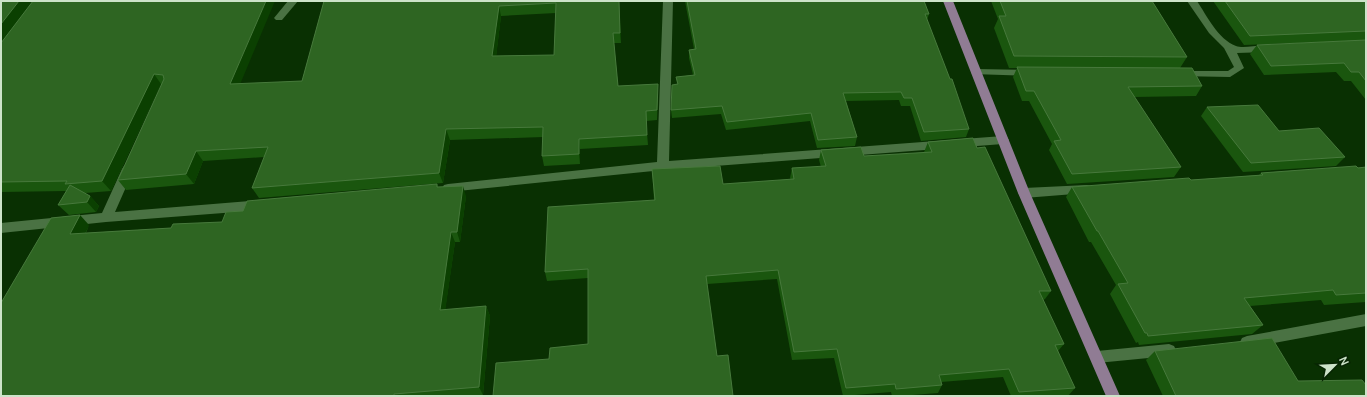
<svg xmlns="http://www.w3.org/2000/svg" width="1367" height="397" viewBox="0 0 1367 397" font-family="Manrope,sans-serif">
<style>
.lines{fill:none;stroke-linecap:round;stroke-linejoin:round}
.street{fill:#4a7243;fill-rule:evenodd}
.primary{fill:#907c94;fill-rule:evenodd}
.wall{fill:#1a560e;fill-rule:evenodd}
.shaded-wall{fill:#0b4001}
.building{fill:#2e6522;stroke:#47793c;fill-rule:evenodd}
</style>
<rect width="100%" height="100%" fill="#093002"/>
<g class="lines">
<g class="street">
<polygon points="288,1 298,1 282,20 276,20 274,18"/>
<polygon points="663,1 673,1 669,161 1003,136 1007,137 1009,140 1007,143 1003,144 663,170 448,192 444,191 442,188 444,185 448,184 657,162"/>
<path d="M1187,1H1197C1207,16 1218,39 1236,46C1246,50 1267,41 1273,49L1268,52L1237,53L1244,68L1230,77L1176,76L1175,74L1176,72L1180,71H1228L1234,67L1224,48L1209,33Z"/>
<polygon points="976,69 1031,70 1036,73 1031,76 972,74 971,72 972,70"/>
<polygon points="128,165 132,166 134,169 115,212 261,200 265,202 267,205 265,208 261,210 106,222 1,233 1,223 102,213 122,169 124,166"/>
<polygon points="1087,185 1091,186 1093,189 1091,192 1087,193 1024,198 1020,196 1018,193 1020,190 1024,188"/>
<polygon points="1366,314 1366,326 1247,348 1242,346 1240,342 1242,338 1247,336"/>
<polygon points="1169,344 1174,346 1176,350 1174,354 1169,356 1097,363 1092,362 1090,357 1092,352 1097,351"/>
</g>
<polygon class="primary" points="943,1 953,1 1030,193 1120,396 1106,396 1018,193"/>
</g>
<g class="wall">
<path d="M1,1L240,84L302,81L324,1H619L621,43H614L618,86L658,94L657,120L646,121L648,145L580,149V164L544,166L542,156L543,137L450,140L443,183L259,198L252,188L264,157L203,161L194,184L126,190L118,180L162,85L161,84L111,191L85,193L90,196L99,206L96,212L69,215L58,205L66,191L1,192ZM556,13L554,55L496,56L501,16Z"/>
<polygon points="685,1 924,1 929,14 927,20 969,129 966,137 921,141 910,106 901,106 899,100 846,101 857,137 855,146 817,148 810,121 726,130 721,114 672,118 671,110 677,84 676,77 693,75 689,58 689,50 694,49"/>
<polygon points="991,1 1152,1 1187,57 1180,68 1202,86 1196,96 1134,97 1181,167 1174,177 1067,184 1049,150 1052,144 1029,101 1022,101 1013,77 1017,68 1009,68 994,28 998,19"/>
<polygon points="1213,1 1366,1 1366,100 1351,81 1344,81 1336,72 1264,75 1250,54 1257,45 1353,41 1244,45"/>
<polygon points="1207,107 1279,131 1345,157 1336,166 1243,172 1201,116"/>
<polygon points="928,142 977,148 1051,291 1045,299 1043,300 1064,344 1058,351 1075,388 1068,396 1011,396 1003,377 941,382 942,385 938,393 900,396 892,396 891,392 843,396 834,358 792,360 777,279 707,284 717,356 733,396 549,359 588,344 588,278 547,281 545,272 654,200 652,169 723,184 791,180 790,178 792,168 821,167 819,160 821,150 864,156 925,153 924,152"/>
<polygon points="1366,167 1366,302 1324,305 1321,300 1250,306 1263,325 1252,334 1139,345 1138,342 1136,343 1110,294 1116,285 1091,242 1089,242 1066,197 1072,187 1191,180 1259,175 1261,173"/>
<polygon points="437,184 438,187 466,196 460,242 455,242 445,310 486,306 490,316 483,395 477,396 1,396 89,225 86,233 171,228 222,222 243,211"/>
<polygon points="1155,351 1298,381 1366,396 1163,396 1146,360"/>
</g>
<g class="shaded-wall">
<polygon points="19,1 34,1 1,45 1,24"/>
<polygon points="266,1 275,1 236,94 230,84"/>
<polygon points="619,1 621,43 620,33"/>
<polygon points="499,6 501,16 495,66 492,56"/>
<polygon points="154,74 161,84 111,191 102,181"/>
<polygon points="658,84 658,94 657,120 657,110"/>
<polygon points="446,129 450,140 443,183 439,173"/>
<polygon points="579,139 580,149 580,164 579,154"/>
<polygon points="196,151 203,161 194,184 186,174"/>
<polygon points="463,186 466,196 460,242 457,232"/>
<polygon points="90,196 99,206 96,212 87,202"/>
<polygon points="80,215 89,225 80,243 70,234"/>
<polygon points="451,232 455,242 444,319 440,310"/>
<polygon points="486,306 490,316 483,395 479,387"/>
</g>
<g class="building">
<polygon points="1,1 19,1 1,24"/>
<path d="M33,1H266L230,84L302,81L324,1H619L620,33H613L618,86L658,84L657,110L646,111L647,135L579,139V154L542,156L543,127L446,129L439,173L252,188L268,147L196,151L186,174L118,180L164,79L163,75L154,74L102,181L65,184L67,181L1,182V43ZM556,3L554,55L492,56L499,6Z"/>
<polygon points="687,1 924,1 929,14 925,14 950,79 952,79 969,129 924,132 912,98 904,98 901,92 843,93 857,137 818,140 811,113 727,122 722,106 671,110 672,85 678,84 676,77 695,75 689,50 696,49"/>
<polygon points="1000,1 1152,1 1187,57 1014,56 999,16 1006,16"/>
<polygon points="1225,1 1366,1 1366,31 1250,36"/>
<polygon points="1366,40 1366,81 1359,72 1351,72 1344,63 1271,66 1257,45"/>
<polygon points="1017,67 1192,68 1202,86 1128,87 1181,167 1072,174 1054,141 1061,140 1034,91 1026,91"/>
<polygon points="1258,105 1279,131 1319,128 1345,157 1251,163 1207,107"/>
<polygon points="973,138 977,148 985,147 1051,291 1039,291 1064,344 1055,345 1075,388 1019,392 1009,369 939,375 942,385 896,389 895,384 846,388 837,349 794,352 778,270 706,276 717,356 728,355 733,396 493,396 496,363 549,359 550,348 588,344 588,269 545,272 548,207 655,200 652,169 720,166 723,184 794,179 792,168 826,166 821,150 861,147 864,156 932,152 928,142"/>
<polygon points="1356,166 1358,168 1366,167 1366,293 1336,295 1333,290 1244,298 1263,325 1148,336 1147,333 1145,333 1118,284 1128,283 1098,231 1097,231 1072,187 1189,178 1191,180 1263,175 1261,173"/>
<polygon points="437,184 437,187 463,186 457,232 451,232 440,310 486,306 479,387 394,394 394,396 1,396 1,303 51,218 80,215 70,234 171,228 173,224 222,222 226,212 243,211 247,201"/>
<polygon points="70,185 90,196 87,202 58,205"/>
<polygon points="1272,338 1298,381 1362,380 1366,385 1366,396 1176,396 1155,351"/>
</g>
<rect width="1367" height="397" fill="none" stroke="#cde3c9" stroke-width="4"/>
<g transform="translate(1335 365) rotate(66)" stroke="#072503" stroke-width="3" paint-order="stroke">
<path d="M0-3L7 15L0 10L-7 15Z" fill="#cde3c9"/>
<text y="-6" font-size="11" font-weight="bold" text-anchor="middle" fill="#cde3c9">N</text>
</g>
</svg>
